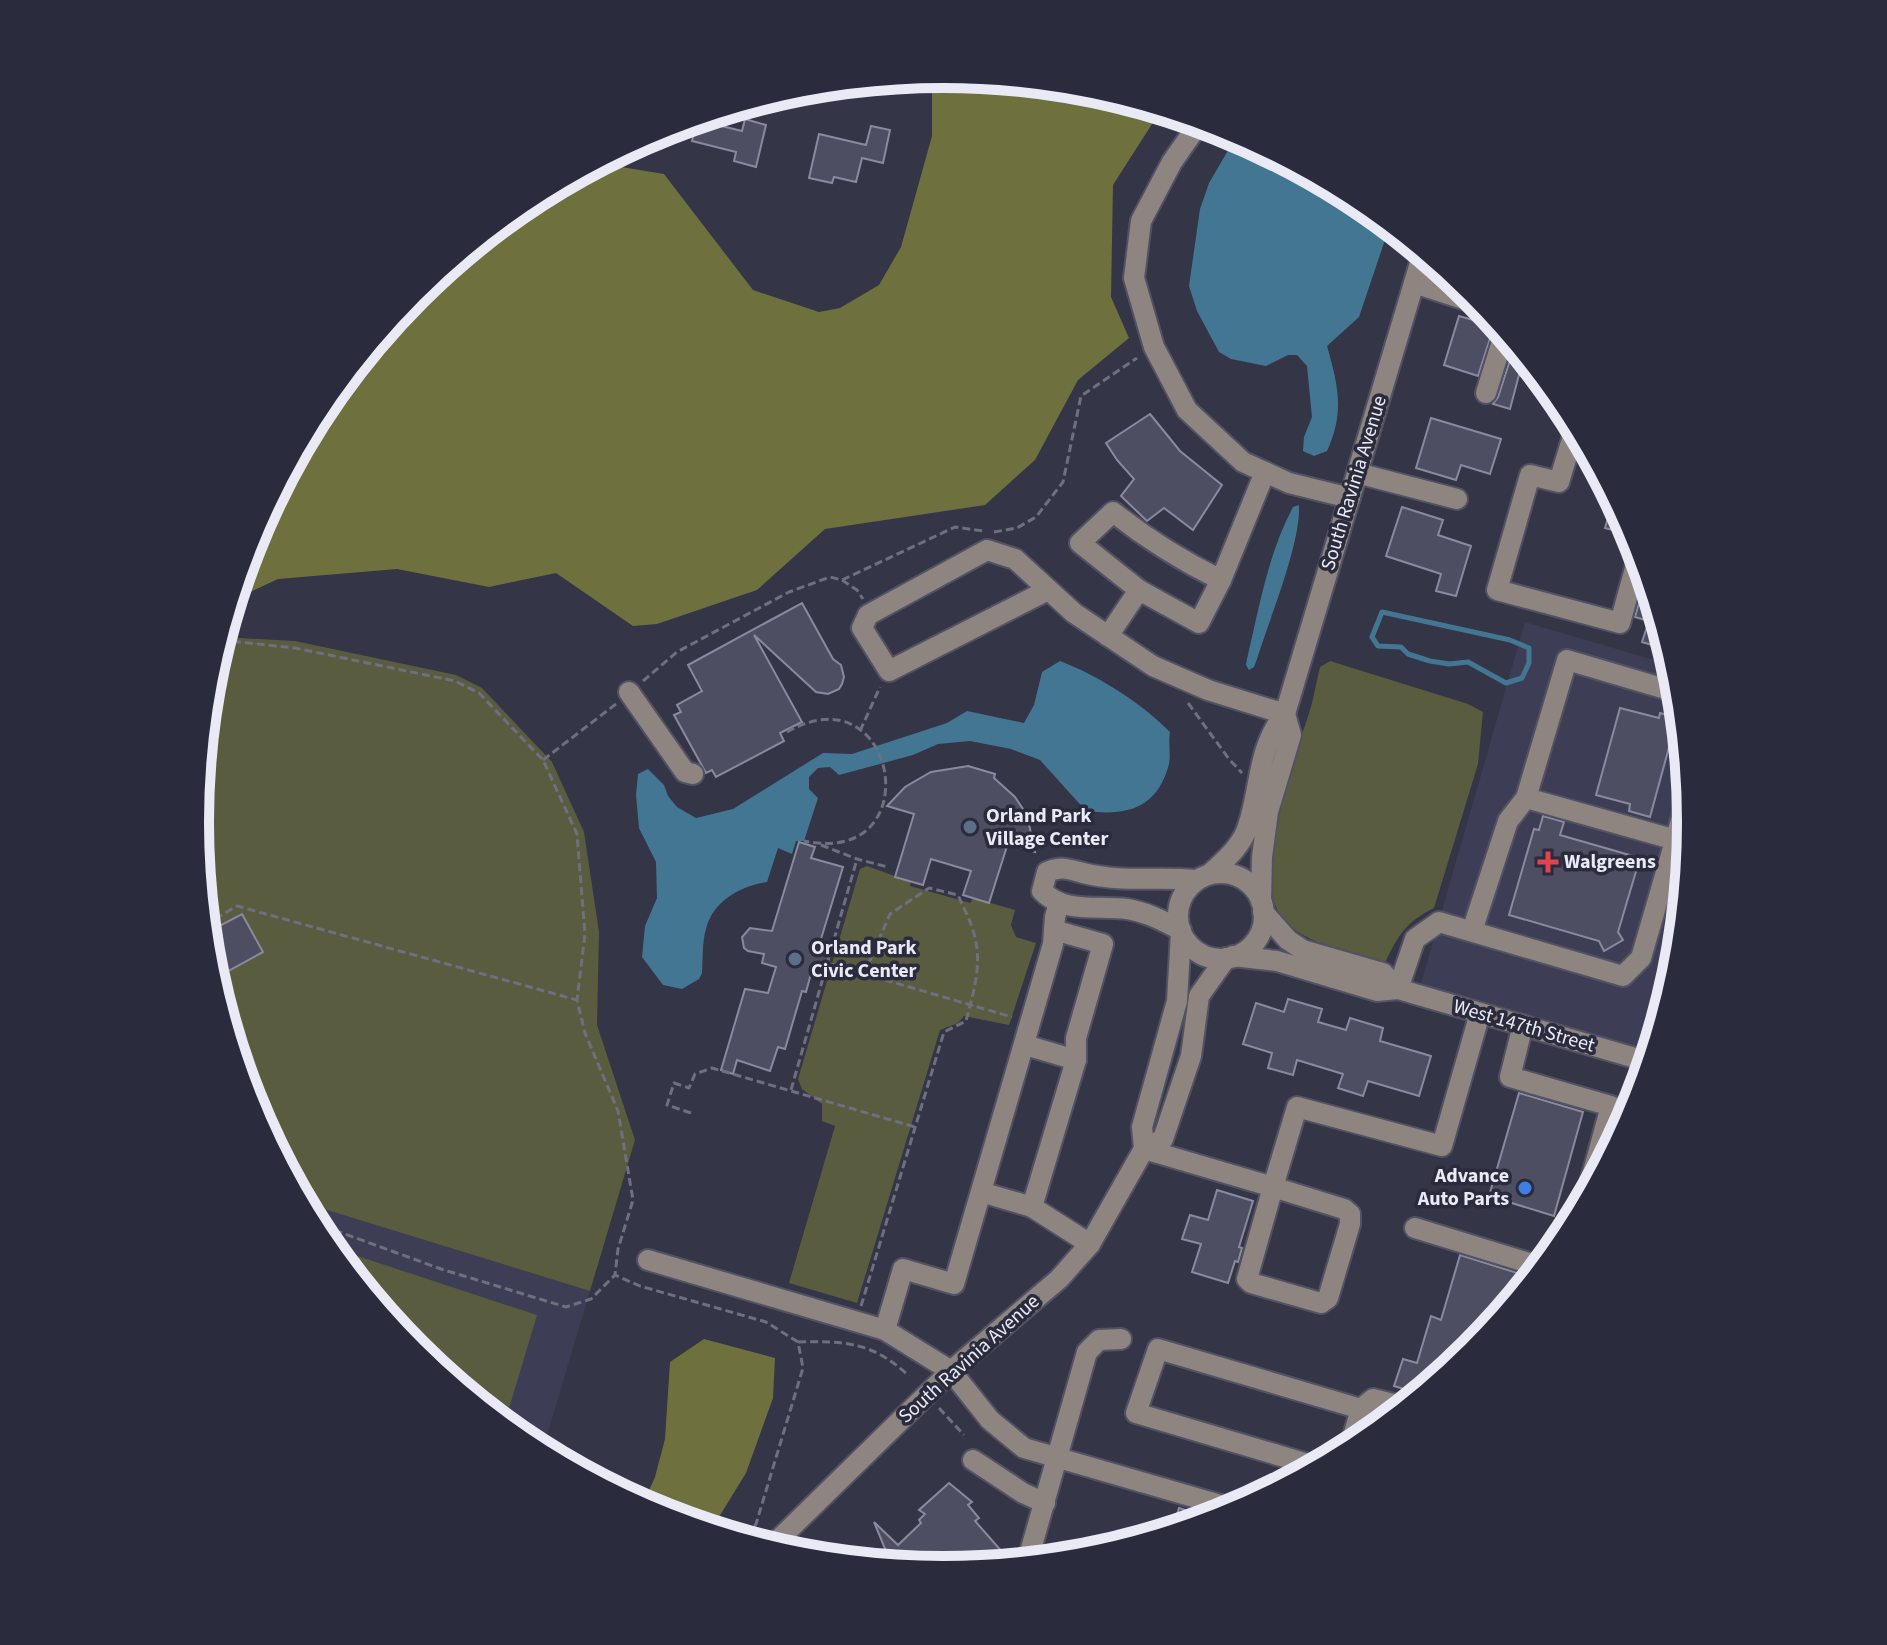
<svg xmlns="http://www.w3.org/2000/svg" width="1887" height="1645" viewBox="0 0 1887 1645" font-family="'Source Sans 3',sans-serif">
<style>
.built{fill:#3d3e55}
.green{fill:#5a5c3f}
.forest{fill:#6e703e}
.water{fill:#437693}
.lines{fill:none;stroke-linecap:round;stroke-linejoin:round}
.stream{stroke:#437693;stroke-width:5}
.building{fill:#4d4e61;stroke:#898a9f;stroke-width:2}
.minor-casing{stroke:#515263;stroke-width:24}
.path{stroke:#6e6f7f;stroke-width:3;stroke-dasharray:8 4;stroke-linecap:butt}
.minor{stroke:#8e8480;stroke-width:20}
.service-dot{fill:#5c6f8a;stroke:#2a2b3c;stroke-width:3}
.health-dot{fill:#e0444e;stroke:#2a2b3c;stroke-width:3}
.shop-dot{fill:#3f7fe0;stroke:#2a2b3c;stroke-width:3}
.labels{text-anchor:middle;dominant-baseline:central;stroke-width:7;stroke-linejoin:round;paint-order:stroke}
.street-label{font-size:20px;fill:#e9eaf6;stroke:#2a2b3c}
.poi-label{font-size:20px;font-weight:bold;fill:#e9eaf6;stroke:#2a2b3c;text-anchor:start}
.rim{fill:none;stroke:#e9eaf6;stroke-width:10}
</style>
<rect width="100%" height="100%" fill="#343547"/>
<g class="built">
<polygon points="1525,622 1674,666 1678,677 1692,823 1678,969 1651,1057 1419,990"/>
<polygon points="301,1202 590,1291 542,1452 527,1445 414,1351 321,1238"/>
</g>
<g class="green">
<polygon points="221,637 295,641 456,675 482,688 552,762 584,832 599,932 597,1025 635,1140 590,1291 301,1202 252,1109 209,968 195,822 209,676"/>
<path d="M1330,661L1468,704L1483,712L1478,764L1434,908C1406,922 1398,935 1385,963C1354,953 1314,947 1289,925C1240,883 1298,754 1312,703C1315,691 1317,679 1320,667Z"/>
<polygon points="867,866 911,882 910,886 970,903 973,898 1015,910 1011,925 1016,937 1036,943 1009,1025 964,1016 958,1023 940,1030 857,1303 789,1283 835,1126 822,1121 822,1104 802,1089 798,1079 860,869"/>
<polygon points="327,1246 537,1315 504,1425 414,1351"/>
</g>
<g class="forest">
<polygon points="940,74 1090,88 1161,110 1113,185 1111,297 1129,338 1078,380 1035,460 985,505 825,529 757,590 657,624 633,626 556,573 489,587 397,569 278,579 233,600 252,536 321,406 415,293 528,200 597,163 664,174 753,290 819,312 840,308 879,285 901,247 932,136 932,89"/>
<polygon points="704,1339 775,1358 773,1398 746,1473 711,1530 657,1514 642,1506 655,1477 665,1439 670,1362"/>
</g>
<g class="water">
<path d="M1237,135L1360,200L1390,225L1359,317L1327,346C1338,385 1345,412 1327,451L1314,456L1303,451L1304,437L1312,417L1307,366L1297,355H1288L1266,366L1231,359L1219,352L1197,311L1189,286L1200,209L1209,183Z"/>
<path d="M1299,505C1301,544 1269,620 1257,659L1254,667L1249,670L1246,665L1247,659C1259,608 1268,554 1293,507Z"/>
<path d="M1060,661C1099,676 1140,702 1170,732C1168,743 1171,754 1169,764C1157,809 1127,816 1086,811L1040,760L1011,749L970,741L938,744L913,755L839,775L830,767L818,768L809,777V789L818,798L804,841H796L792,854L778,848L767,882C740,886 713,901 706,929C702,942 703,959 702,973L699,979L682,989L663,985L642,957L645,926L657,898L656,862L639,828L636,795L638,774L648,769L664,785L668,796L677,807L696,818L733,809L823,753L852,754L947,723L967,711L1024,723L1034,705L1042,672Z"/>
</g>
<g class="lines">
<polygon class="stream" points="1382,612 1510,640 1529,648 1529,663 1522,678 1506,683 1468,662 1449,664 1430,661 1408,654 1401,647 1378,646 1372,637"/>
</g>
<g class="building">
<polygon points="745,119 766,125 756,167 734,161 736,152 692,141 697,120 742,131"/>
<polygon points="871,126 890,130 883,163 862,158 856,182 834,177 832,183 809,178 819,134 866,145"/>
<polygon points="1459,316 1494,326 1478,376 1444,365"/>
<polygon points="1513,351 1524,356 1510,409 1493,404 1498,397"/>
<polygon points="1150,414 1180,451 1222,485 1193,530 1164,508 1147,521 1121,496 1134,479 1117,460 1106,443"/>
<polygon points="1431,418 1501,439 1490,474 1461,465 1456,480 1416,468"/>
<polygon points="1614,497 1635,536 1605,528"/>
<polygon points="1402,507 1443,520 1438,535 1471,546 1456,596 1436,591 1441,574 1386,556"/>
<polygon points="1640,599 1654,603 1655,601 1669,650 1642,642 1649,621 1635,617"/>
<polygon points="802,603 833,659 841,665 844,677 842,684 839,689 828,694 816,692 754,635 802,722 780,733 784,741 716,777 712,770 706,773 674,715 681,712 677,705 702,691 688,665"/>
<polygon points="1620,708 1659,718 1660,713 1682,719 1676,741 1671,740 1650,817 1629,811 1630,804 1596,795"/>
<polygon points="968,766 995,774 994,778 1015,797 1027,815 1035,852 1008,843 989,903 963,895 971,871 931,859 923,885 895,877 914,814 887,806 905,787 931,772"/>
<polygon points="1543,816 1564,822 1560,835 1640,858 1618,932 1623,940 1604,951 1599,941 1509,915 1534,829 1539,830"/>
<polygon points="799,842 815,847 811,858 843,867 817,952 829,956 825,970 813,966 806,992 802,991 785,1049 778,1047 770,1071 737,1060 733,1074 721,1070 745,989 768,993 776,967 762,963 764,954 748,951 744,948 742,937 750,928 772,931"/>
<polygon points="242,914 263,952 225,973 207,940 206,933"/>
<polygon points="1288,999 1322,1009 1318,1022 1346,1030 1350,1018 1383,1028 1380,1041 1431,1056 1419,1096 1368,1081 1363,1096 1338,1088 1343,1074 1297,1060 1293,1075 1268,1068 1272,1053 1243,1044 1256,1003 1284,1012"/>
<polygon points="1519,1093 1583,1112 1554,1216 1489,1196"/>
<polygon points="1217,1190 1253,1201 1239,1247 1242,1248 1238,1262 1235,1261 1228,1283 1192,1272 1201,1244 1182,1239 1190,1215 1208,1220"/>
<polygon points="1460,1255 1533,1278 1472,1352 1421,1394 1394,1386 1403,1359 1417,1363 1431,1316 1441,1320"/>
<polygon points="949,1483 972,1502 968,1505 979,1518 975,1521 1004,1554 990,1566 943,1571 872,1564 886,1551 874,1522 898,1545 921,1523 919,1520 925,1514 919,1510"/>
<polygon points="1179,1508 1213,1519 1172,1531"/>
</g>
<g class="lines">
<g class="minor-casing">
<g id="minor">
<polyline points="1200,122 1172,162 1141,221 1134,278 1154,347 1187,410 1243,462 1289,483 1350,498"/>
<polyline points="1414,283 1482,305"/>
<polyline points="1486,393 1505,332"/>
<polyline points="1576,426 1559,482 1530,475 1497,590 1620,623 1636,565 1643,561"/>
<polyline points="1357,473 1457,499"/>
<polyline points="1048,590 889,671 862,628 868,615 987,550 1015,559 1074,613 1153,666 1208,690 1285,714"/>
<polyline points="1139,590 1199,623 1221,580"/>
<path d="M1108,636L1139,590L1080,543L1113,512C1147,539 1182,561 1221,580L1265,472"/>
<polyline points="629,692 685,772 693,774"/>
<polyline points="1526,798 1690,844"/>
<circle cx="1221" cy="916" r="43"/>
<path d="M1210,874C1225,860 1242,846 1248,826C1261,787 1257,748 1285,714L1423,253"/>
<polyline points="1261,901 1262,857 1268,812 1291,735 1285,714"/>
<polyline points="1263,912 1288,940 1303,950 1383,973 1398,989"/>
<path d="M1181,930C1163,921 1147,912 1127,909C1098,905 1064,914 1042,891L1047,872C1062,866 1068,869 1083,873C1123,883 1157,876 1196,880"/>
<polyline points="1472,931 1508,821 1526,798 1567,660 1679,693"/>
<polyline points="1233,956 1277,961 1377,991 1398,989 1649,1062"/>
<polyline points="1398,989 1415,939 1439,922 1623,976 1641,958 1689,793"/>
<polyline points="1523,1025 1510,1077 1611,1106 1584,1205"/>
<polyline points="1025,1045 1076,1060 1076,1038 1103,944 1054,930"/>
<polyline points="1144,1149 1273,1187 1297,1107 1442,1146 1480,1013"/>
<polyline points="1144,1149 1163,1139 1191,1056 1199,996 1226,958"/>
<polygon points="1273,1187 1344,1209 1350,1214 1350,1224 1328,1298 1321,1303 1251,1283 1247,1279"/>
<polyline points="981,1192 1032,1207 1076,1060"/>
<polyline points="1032,1207 1090,1244"/>
<polyline points="1415,1228 1542,1267"/>
<polyline points="648,1260 885,1330 951,1371 990,1420 1024,1448 1238,1510"/>
<polyline points="885,1330 903,1269 954,1284 1053,944 1055,917 1059,903"/>
<polyline points="1349,1450 1361,1409"/>
<polyline points="973,1460 1023,1493 1045,1503"/>
<polyline points="1318,1467 1136,1413 1158,1349 1361,1409 1373,1399 1405,1407"/>
<polyline points="770,1548 951,1371 1059,1279 1090,1244 1144,1149 1142,1127 1177,1001 1181,933"/>
<polyline points="1027,1563 1087,1352 1099,1340 1121,1339"/>
</g>
</g>
<g class="path">
<polyline points="994,532 1017,528 1036,517 1063,482 1081,396 1137,358"/>
<polyline points="842,580 857,590 863,599"/>
<polyline points="221,640 295,648 455,681 479,693 543,760 577,834 585,934 577,1000 585,1033 618,1111 633,1200 618,1249 615,1275 640,1286 766,1322 798,1342 803,1368 756,1524 744,1540"/>
<polyline points="643,681 677,652 789,592 830,577 842,580 955,527 983,531"/>
<polyline points="1188,703 1229,759 1242,773"/>
<polyline points="860,731 880,687"/>
<path d="M787,732C898,668 931,868 804,841"/>
<polyline points="543,760 616,704"/>
<polyline points="821,845 857,859 888,867"/>
<polyline points="205,925 237,906 577,1000"/>
<polyline points="827,963 1012,1017"/>
<polyline points="791,1090 857,859"/>
<polyline points="691,1113 667,1105 674,1083 689,1088 695,1074 712,1068 915,1127"/>
<polyline points="312,1222 441,1269 566,1307 591,1299 615,1275"/>
<path d="M861,1306L944,1032L966,1021C973,995 982,965 975,938C972,923 964,909 958,895L929,888L890,914L864,974"/>
<path d="M798,1342C845,1341 873,1342 909,1376"/>
<polyline points="939,1408 964,1435"/>
</g>
<use href="#minor" class="minor"/>
</g>
<g class="service-dot">
<circle cx="970" cy="827" r="8"/>
<circle cx="795" cy="959" r="8"/>
</g>
<path class="health-dot" d="M1544 850h8v8h8v8h-8v8h-8v-8h-8v-8h8z"/>
<circle class="shop-dot" cx="1525" cy="1188" r="8"/>
<g class="labels">
<g class="street-label">
<text transform="translate(1354 483) rotate(-73)">South Ravinia Avenue</text>
<text transform="translate(1524 1026) rotate(16)">West 147th Street</text>
<text transform="translate(969 1359) rotate(-42)">South Ravinia Avenue</text>
</g>
<g class="poi-label">
<text x="986" y="816">Orland Park<tspan x="986" dy="23">Village Center</tspan></text>
<text x="1564" y="862">Walgreens</text>
<text x="811" y="948">Orland Park<tspan x="811" dy="23">Civic Center</tspan></text>
<text x="1509" y="1176" text-anchor="end">Advance<tspan x="1509" dy="23">Auto Parts</tspan></text>
</g>
</g>
<path d="M0 0H1887V1645H0ZM209 822a734 734 0 1 1 1468 0a734 734 0 1 1-1468 0Z" fill="#2a2b3c" fill-rule="evenodd"/>
<path class="rim" d="M209 822a734 734 0 1 1 1468 0a734 734 0 1 1-1468 0Z"/>
</svg>
